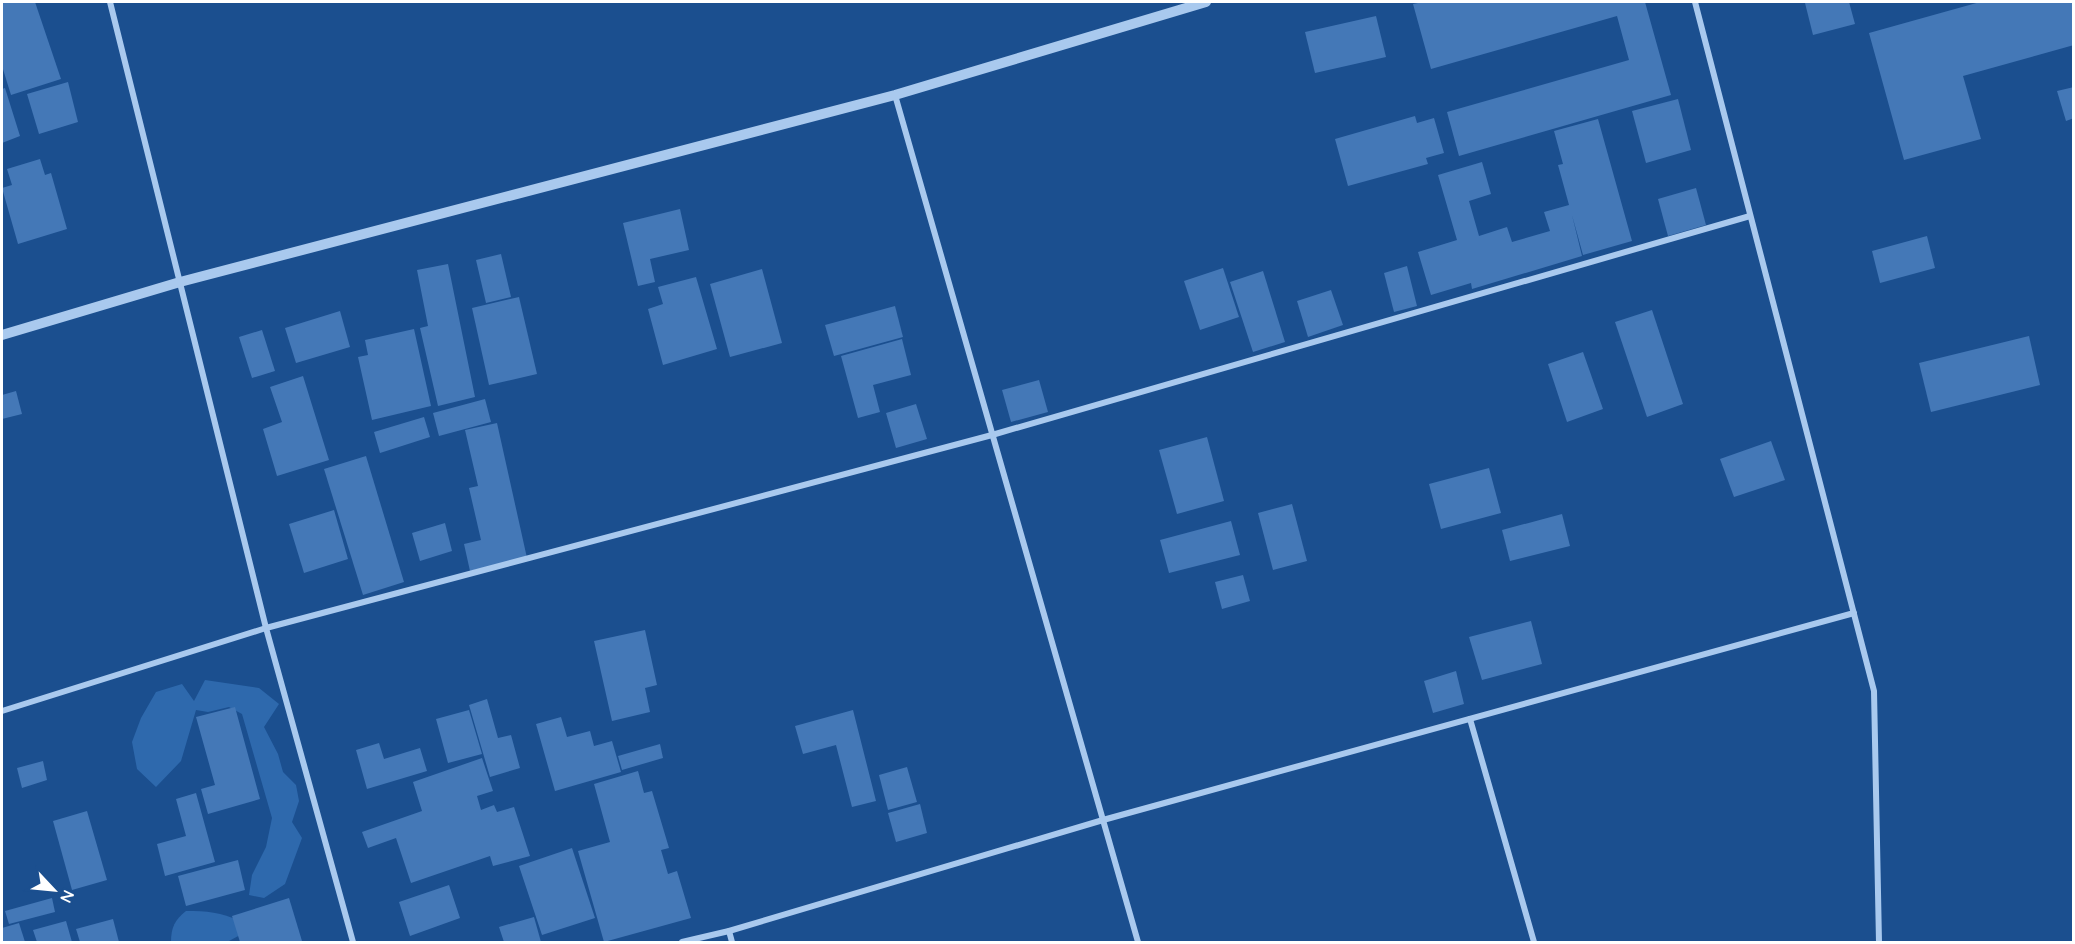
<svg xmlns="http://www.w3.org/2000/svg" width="2075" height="944" viewBox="0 0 2075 944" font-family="Quicksand,sans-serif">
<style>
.green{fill:#2e69ad}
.building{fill:#4478b7}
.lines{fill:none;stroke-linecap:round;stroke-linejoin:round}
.minor{stroke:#a9c9ee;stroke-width:6}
.tertiary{stroke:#a9c9ee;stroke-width:10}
</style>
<rect width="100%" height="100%" fill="#1b4f8f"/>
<g class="green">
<polygon points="205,680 259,688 279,704 264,727 278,754 283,772 296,785 299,801 292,822 302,838 285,884 264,898 249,895 252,875 266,847 272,818 242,714 229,707 208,712 196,710 181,761 156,787 137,769 132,742 141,718 156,692 182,684 194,701"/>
<path d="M186,911C206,911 222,912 239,921L242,934L229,941L171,942C171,927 175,920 186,911Z"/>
</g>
<g class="building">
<polygon points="2,2 35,2 61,79 11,95 2,66"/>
<polygon points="1423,2 1645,2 1671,95 1459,156 1447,112 1629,60 1617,16 1431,69 1413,4"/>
<polygon points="1812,2 1849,2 1855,24 1813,35 1805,3"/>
<polygon points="1980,2 2074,2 2074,45 1963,76 1981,139 1904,160 1869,33"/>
<polygon points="1376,16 1386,57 1315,73 1305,32"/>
<polygon points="68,82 78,122 39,134 27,94"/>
<polygon points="2074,87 2074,118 2066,121 2057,91"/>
<polygon points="5,88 20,136 2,143 2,89"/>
<polygon points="1678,99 1691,150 1646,163 1632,111"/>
<polygon points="1415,116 1417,123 1434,118 1444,153 1426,158 1428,164 1348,186 1335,139"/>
<polygon points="1598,119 1632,241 1583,255 1572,215 1582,256 1472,289 1471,283 1431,295 1418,252 1457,240 1438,175 1482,162 1491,194 1469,201 1479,236 1507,227 1512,242 1550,231 1544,212 1569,205 1558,165 1563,164 1554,131"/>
<polygon points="40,159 45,175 51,173 67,229 18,244 2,188 12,185 7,169"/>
<polygon points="1696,188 1706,225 1668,236 1658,199"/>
<polygon points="680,209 689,250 650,259 655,282 638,286 623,223"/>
<polygon points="1927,236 1935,268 1880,283 1872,251"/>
<polygon points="501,254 511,297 486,303 476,260"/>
<polygon points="448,264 475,397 438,406 420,328 428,326 417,270"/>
<polygon points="1407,266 1417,306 1394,312 1384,273"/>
<polygon points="1223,268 1239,317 1200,330 1184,281"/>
<polygon points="762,269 782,343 730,357 710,284"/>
<polygon points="1263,271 1285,342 1253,352 1230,282"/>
<polygon points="696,277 717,349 663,365 648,309 663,304 658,287"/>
<polygon points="1331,290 1343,325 1308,337 1297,301"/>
<polygon points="519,297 537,374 489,385 472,308"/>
<polygon points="895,306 903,337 834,356 825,325"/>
<polygon points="1652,310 1683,404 1647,417 1615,322"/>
<polygon points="340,311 350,347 296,363 285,328"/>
<polygon points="414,329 431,406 372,420 358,357 368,355 365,340"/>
<polygon points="262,330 275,371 252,378 239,337"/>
<polygon points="2029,336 2040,385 1931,412 1919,363"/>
<polygon points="902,339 911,375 873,385 880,412 858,418 841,356"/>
<polygon points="1583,352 1603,409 1567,422 1548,364"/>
<polygon points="303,376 329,460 277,476 263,429 282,422 270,387"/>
<polygon points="1039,380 1048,412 1011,422 1002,390"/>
<polygon points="16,391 22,414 2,419 2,395"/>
<polygon points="485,399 491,422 439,436 433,413"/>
<polygon points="916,404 927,439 896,448 886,413"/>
<polygon points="424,417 430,437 380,453 374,432"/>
<polygon points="497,423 527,558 470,571 464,544 481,540 469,488 478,486 465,430"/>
<polygon points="1207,437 1224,501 1177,514 1159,450"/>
<polygon points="1771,441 1785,480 1734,497 1720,459"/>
<polygon points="366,456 404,582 363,595 324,469"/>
<polygon points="1489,468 1501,513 1441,529 1429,484"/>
<polygon points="1292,504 1307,561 1273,570 1258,513"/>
<polygon points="334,510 348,559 304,573 289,524"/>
<polygon points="1562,514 1570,546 1510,561 1502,530"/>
<polygon points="1231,521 1240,555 1169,573 1160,540"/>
<polygon points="445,523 452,551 420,561 412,533"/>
<polygon points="1243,575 1250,601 1222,609 1215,582"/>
<polygon points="1531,621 1542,664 1482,680 1469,637"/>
<polygon points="645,630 657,685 645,688 650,712 612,721 594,641"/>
<polygon points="1456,671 1464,704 1433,713 1424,681"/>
<polygon points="487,699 498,738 511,735 520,768 490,777 469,705"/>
<polygon points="235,707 260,799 208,814 201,789 215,785 196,717"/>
<polygon points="469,710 482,754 448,763 436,719"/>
<polygon points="853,710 876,801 852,807 836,745 803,754 795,726"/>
<polygon points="561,717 567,737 590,731 594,746 612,741 621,772 555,791 536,724"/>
<polygon points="379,743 384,759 420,748 427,771 367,789 356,750"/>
<polygon points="660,744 663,758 622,770 618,756"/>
<polygon points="482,758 493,791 477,796 481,810 494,805 497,812 514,807 530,856 493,866 490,856 411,883 396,838 368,848 362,832 422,811 413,782"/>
<polygon points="43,761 47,780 22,788 17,768"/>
<polygon points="907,767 917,802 888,810 879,775"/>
<polygon points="638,771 644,793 652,791 669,848 661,850 668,874 677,871 691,918 604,942 578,851 610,842 594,784"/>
<polygon points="196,793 215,862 165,876 157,844 186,836 176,799"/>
<polygon points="920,804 927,833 896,842 888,813"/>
<polygon points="87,811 107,880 72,890 53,821"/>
<polygon points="572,848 595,918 542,935 519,866"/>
<polygon points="238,860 245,890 186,906 178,876"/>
<polygon points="449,885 460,918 410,936 399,902"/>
<polygon points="52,898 55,912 9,924 5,911"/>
<polygon points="289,898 302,941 240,942 232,916"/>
<polygon points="534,917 541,942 504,942 499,927"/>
<polygon points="113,919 119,942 80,942 76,929"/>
<polygon points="66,921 72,942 37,942 33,930"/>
<polygon points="19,923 25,942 2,942 2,928"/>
</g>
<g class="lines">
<g class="minor">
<polyline points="110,2 266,628 353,942"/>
<polyline points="1695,2 1874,691 1879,942"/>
<polyline points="895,95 1138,942"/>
<polyline points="2,711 266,628 992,435 1750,216"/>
<polyline points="1470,719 1534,942"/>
<polyline points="729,931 732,942"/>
<polyline points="682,942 729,931 1103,820 1854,613"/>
</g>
<polyline class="tertiary" points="2,335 180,282 895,95 1206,2"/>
</g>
<rect width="2075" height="944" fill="none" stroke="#ffffff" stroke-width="6"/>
<g transform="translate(54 890) rotate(116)" stroke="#1b4f8f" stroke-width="4.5" paint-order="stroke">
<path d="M0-4.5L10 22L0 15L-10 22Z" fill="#ffffff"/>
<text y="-9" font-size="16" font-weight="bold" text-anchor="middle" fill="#ffffff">N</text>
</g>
</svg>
